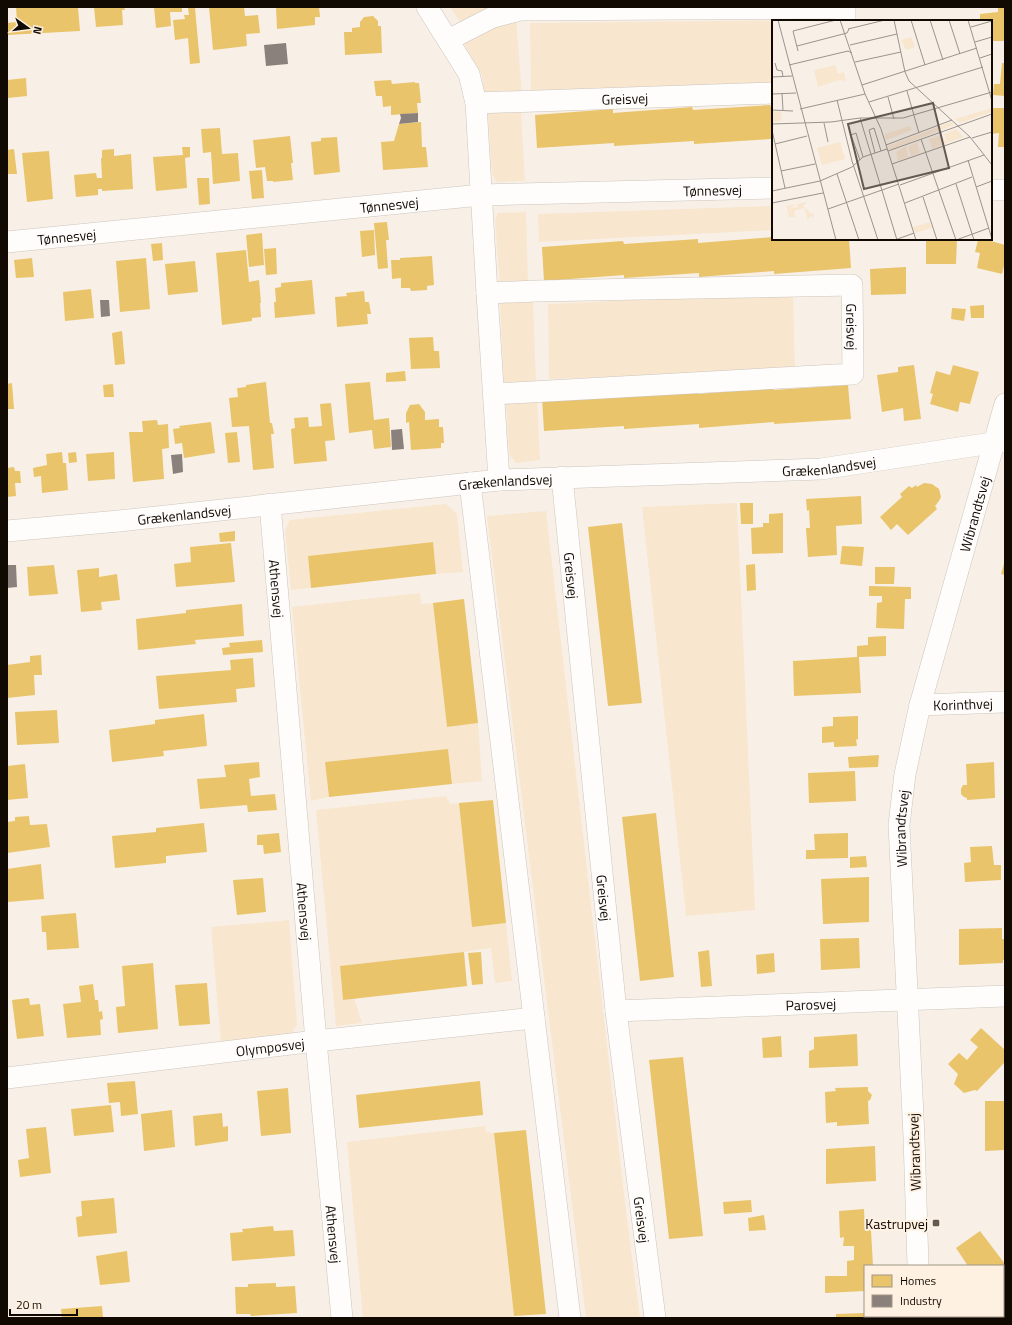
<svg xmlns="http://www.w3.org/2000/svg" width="1012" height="1325" viewBox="0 0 1012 1325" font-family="'Titillium Web',sans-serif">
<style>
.green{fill:#f8e6cf}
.homes{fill:#e9c46a}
.industry{fill:#8a817c}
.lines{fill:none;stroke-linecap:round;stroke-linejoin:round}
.minor-casing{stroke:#ccc5bc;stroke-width:22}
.minor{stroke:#fefdfb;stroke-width:21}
.poi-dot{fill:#625a53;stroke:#fef1e1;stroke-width:1.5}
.labels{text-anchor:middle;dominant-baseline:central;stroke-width:4;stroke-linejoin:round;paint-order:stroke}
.street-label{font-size:14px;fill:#110a03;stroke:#fef1e1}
.poi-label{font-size:14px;fill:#110a03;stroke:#fef1e1;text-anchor:end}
.inset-road{fill:none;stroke:#9c948c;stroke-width:1}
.view{fill:#625a53;fill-opacity:0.15;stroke:#625a53;stroke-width:2}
.inset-edge{fill:none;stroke:#110a03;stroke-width:2}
</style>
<rect width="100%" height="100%" fill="#f8f0e7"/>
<g class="green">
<polygon points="450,7 506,7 462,25"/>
<polygon points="516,19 522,97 484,94 482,75 463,42 487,25"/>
<polygon points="824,20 825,21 773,21 773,90 531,96 530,23"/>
<polygon points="521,112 525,181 496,182 492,174 488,113"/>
<polygon points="773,206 773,230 539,242 538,214"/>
<polygon points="526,212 528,285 500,287 495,219 498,213"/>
<polygon points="793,293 795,371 549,379 548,304"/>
<polygon points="533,300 536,385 504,386 500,302"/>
<polygon points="537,398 540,460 516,463 509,454 506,401"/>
<polygon points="737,503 755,910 686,916 642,507"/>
<polygon points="446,504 457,514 463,572 436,574 432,542 308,556 311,588 291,590 285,530 290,520"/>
<polygon points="546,511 626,1211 640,1318 586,1318 487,516"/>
<polygon points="420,593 421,604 433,603 447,727 478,723 482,781 452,784 448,749 325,762 329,797 311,801 292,607"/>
<polygon points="446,796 450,804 459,803 472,927 506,923 512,981 495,983 491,948 464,952 340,966 343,1000 354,998 362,1023 336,1026 316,810"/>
<polygon points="289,920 297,1025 291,1034 221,1043 211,927"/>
<polygon points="485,1126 486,1132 494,1133 514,1318 363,1318 347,1142"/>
</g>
<g class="homes">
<polygon points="16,7 78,7 80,31 7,35 7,23 17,22"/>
<polygon points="94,7 124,7 125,10 122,10 123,25 96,27"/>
<polygon points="154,7 182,7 182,12 170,12 171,26 156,28"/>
<polygon points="209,7 244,7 245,16 258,15 260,33 246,34 247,46 213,50"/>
<polygon points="276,7 319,7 320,17 315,17 315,25 277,29"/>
<polygon points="998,7 1005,7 1005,41 992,41 992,25 991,25 991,21 980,21 980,14 998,12"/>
<polygon points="188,8 195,8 200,63 190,64 188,38 175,40 173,20 185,19 184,15 189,15"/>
<polygon points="373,16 378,21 378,26 381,26 382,53 345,55 344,32 352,32 352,28 360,27 360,22 364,17"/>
<polygon points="1002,63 1005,63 1005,96 993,95 994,84 1000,84"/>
<polygon points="26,78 27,96 8,98 7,80"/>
<polygon points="391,80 392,84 415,82 415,83 419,83 421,103 417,103 418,113 391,115 391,106 383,107 382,96 376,96 374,81"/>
<polygon points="770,105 771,107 773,107 773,141 771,141 771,139 694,144 694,141 614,146 614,143 537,148 535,115 613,109 613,113 692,107 693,110"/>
<polygon points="992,108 1005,108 1005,147 998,147 999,133 991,134"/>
<polygon points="421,122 422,147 426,147 428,167 383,170 381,142 394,141 399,124"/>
<polygon points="220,128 222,154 238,153 240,181 213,184 211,152 203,153 201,129"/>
<polygon points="290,136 293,163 291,163 293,180 273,182 273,181 267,181 265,167 256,168 253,140"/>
<polygon points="337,137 340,172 314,175 311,142 321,141 321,138"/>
<polygon points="182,147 190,147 190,157 185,158 187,188 156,191 153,157 183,155"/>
<polygon points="14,149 17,174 7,174 7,150"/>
<polygon points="114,149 114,156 131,154 133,189 102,191 102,189 98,189 98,195 76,197 74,175 96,173 97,178 102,178 101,158 102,158 102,150"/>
<polygon points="49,151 53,199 27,202 22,153"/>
<polygon points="262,170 264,198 252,199 249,171"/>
<polygon points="197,178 209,178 210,204 199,205"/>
<polygon points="387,222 389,240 386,240 388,268 378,269 374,223"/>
<polygon points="374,230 375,255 362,257 360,231"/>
<polygon points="262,233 264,265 249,267 246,235"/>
<polygon points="773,237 773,239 849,239 851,268 774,274 774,271 699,277 699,273 624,278 624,275 544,281 542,247 623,241 624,244 698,239 698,243"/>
<polygon points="926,239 957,239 956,264 926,264"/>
<polygon points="984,239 1005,245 1005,262 1002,274 977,268 980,253 975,252 978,240 983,241"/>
<polygon points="162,243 163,260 153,261 151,244"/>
<polygon points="276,248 277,274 266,275 264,249"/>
<polygon points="246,250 249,282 259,280 261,303 260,303 261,317 252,318 252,321 222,325 216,253"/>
<polygon points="432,256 434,285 427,286 427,290 411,291 410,288 401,288 401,278 392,279 391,260 400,260 400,258"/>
<polygon points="32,258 34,277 16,278 14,260"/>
<polygon points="146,258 150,309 120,312 116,261"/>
<polygon points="195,261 198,292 168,295 165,264"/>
<polygon points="906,267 906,294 871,295 870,269"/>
<polygon points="312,280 315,314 275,318 274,302 276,302 275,288 281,287 281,283"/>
<polygon points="91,289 94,318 65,321 63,292"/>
<polygon points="364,291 365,302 369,302 371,314 367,314 368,324 337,327 335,297 347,296 346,293"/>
<polygon points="984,305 984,318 971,318 970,306"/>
<polygon points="952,308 966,309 964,321 951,319"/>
<polygon points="122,331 125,364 115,365 112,333"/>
<polygon points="433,337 434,351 439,351 440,368 411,369 409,338"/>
<polygon points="914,365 921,419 904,421 903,408 882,412 877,375 898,372 898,367"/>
<polygon points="953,365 979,372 970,404 960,402 958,412 930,404 933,394 930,393 936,371 950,375"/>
<polygon points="405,371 406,381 386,382 386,373"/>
<polygon points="266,382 270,423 272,423 274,434 271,434 274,468 253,470 249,426 232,427 229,398 238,397 237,388 246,387 246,385"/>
<polygon points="370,382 374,420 389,418 391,447 374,449 372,430 349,433 345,384"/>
<polygon points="12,383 14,409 7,409 7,384"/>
<polygon points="113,384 114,397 104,397 103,385"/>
<polygon points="848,385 851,419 774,424 774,422 699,428 699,424 624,429 624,426 544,431 542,398 698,390 698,394 773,388 773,390"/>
<polygon points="331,403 335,440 325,441 327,461 294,464 291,429 295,428 294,418 308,417 309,427 322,426 320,404"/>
<polygon points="419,404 425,412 425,420 439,419 439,427 443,427 444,443 441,443 441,448 411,450 409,422 406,423 406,413 410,405"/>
<polygon points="157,420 158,425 168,424 169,448 162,449 164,479 133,482 129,432 143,432 142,421"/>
<polygon points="211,422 215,453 184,458 182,443 175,444 173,429 180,428 179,426"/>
<polygon points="237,432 240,462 228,463 225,433"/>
<polygon points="62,452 63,463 66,463 68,490 42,493 41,476 34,477 33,468 47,465 46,454"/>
<polygon points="76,452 77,462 69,463 68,453"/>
<polygon points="114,452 115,479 88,481 86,454"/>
<polygon points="14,467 15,471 20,471 21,483 15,483 16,496 7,497 7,468"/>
<polygon points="924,483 932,484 939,489 941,497 939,501 935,506 937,509 908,535 897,524 891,530 880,517 902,497 900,494 909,486 912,488 916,485 917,487"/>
<polygon points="861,496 862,524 836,526 837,555 808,557 806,528 810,528 809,510 807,511 806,499"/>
<polygon points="740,503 753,503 753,524 741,524"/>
<polygon points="783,513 783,553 752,554 751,528 763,527 763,523 769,523 769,514"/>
<polygon points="622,523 642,703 608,706 588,527"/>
<polygon points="235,531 235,541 220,542 219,533"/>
<polygon points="433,542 436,574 311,588 308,556"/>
<polygon points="231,543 235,582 176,587 174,564 191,562 190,547"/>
<polygon points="842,546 864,547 862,566 840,564"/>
<polygon points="1005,560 1005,575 1001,574"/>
<polygon points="755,564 756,590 747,591 746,565"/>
<polygon points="54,565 58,594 29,596 27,567"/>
<polygon points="875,567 895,567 894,584 875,584"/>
<polygon points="99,568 99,577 117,574 120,600 101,602 102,610 81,612 77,570"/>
<polygon points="869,586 911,587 911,599 905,599 904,629 876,628 877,603 882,602 882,596 869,596"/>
<polygon points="464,599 478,723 447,727 433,603"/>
<polygon points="242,604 244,636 195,640 196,644 138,650 136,619 186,613 186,610"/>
<polygon points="886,636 886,656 859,657 861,693 794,696 793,661 857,657 857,646 868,645 868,637"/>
<polygon points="262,640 263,652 223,655 222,648 230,647 229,643"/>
<polygon points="41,655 42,675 34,675 35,695 7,698 7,665 30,662 30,656"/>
<polygon points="253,658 255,687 236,689 237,702 159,709 156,676 231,670 230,660"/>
<polygon points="57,710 59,743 17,745 15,712"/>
<polygon points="204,714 207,746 163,751 164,756 112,762 109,730 155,724 155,720"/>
<polygon points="858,716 858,740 856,739 857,746 834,747 834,742 822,743 822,727 833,726 833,717"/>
<polygon points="448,749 452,784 329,797 325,762"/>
<polygon points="879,755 878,767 849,768 848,757"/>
<polygon points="259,762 260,777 249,779 251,796 275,794 277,810 248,812 247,805 200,809 197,779 226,777 224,765"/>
<polygon points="994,762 995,798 967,800 967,798 964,797 961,794 961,789 963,785 967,785 966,764"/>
<polygon points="25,764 28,798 7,800 7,766"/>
<polygon points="855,771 856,801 809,803 808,773"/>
<polygon points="493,800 506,923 472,927 459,803"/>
<polygon points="656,813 674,977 640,981 622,817"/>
<polygon points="29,816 30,825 47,824 50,847 7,853 7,822 15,821 15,817"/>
<polygon points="204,823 207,852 166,856 166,863 115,868 112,836 156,832 156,828"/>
<polygon points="279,833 281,852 264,854 263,845 257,845 257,835"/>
<polygon points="848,833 848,858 806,859 806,850 815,850 814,834"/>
<polygon points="992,846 994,865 1001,865 1001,880 965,882 964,863 971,862 970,847"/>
<polygon points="866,856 867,867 850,868 850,857"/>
<polygon points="41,864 44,899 8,902 7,869"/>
<polygon points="869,877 869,922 823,924 821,879"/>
<polygon points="263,878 266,912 237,915 233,880"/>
<polygon points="76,913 79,948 47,950 46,932 42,932 41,916"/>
<polygon points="1002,928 1002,939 1005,939 1005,960 1003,960 1003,963 959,965 959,929"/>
<polygon points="859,938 860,968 821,970 820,939"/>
<polygon points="709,950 712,986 701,987 698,952"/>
<polygon points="464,952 467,986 343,1000 340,966"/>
<polygon points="481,952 483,984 472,985 468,953"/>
<polygon points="774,953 775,972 757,974 756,955"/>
<polygon points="153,963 158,1029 118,1033 116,1007 125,1006 122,966"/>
<polygon points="207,983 210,1024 179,1026 175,985"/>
<polygon points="93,984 95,1000 98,1000 99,1012 102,1011 103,1019 100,1020 101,1035 67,1038 63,1004 81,1002 79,986"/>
<polygon points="29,998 30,1005 40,1004 44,1036 17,1039 12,1000"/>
<polygon points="981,1028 1005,1050 1005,1062 977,1091 975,1090 964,1093 954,1084 958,1074 948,1064 959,1053 967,1060 978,1047 970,1040"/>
<polygon points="857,1034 858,1066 809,1068 809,1051 814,1049 814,1037"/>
<polygon points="781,1036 782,1057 763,1058 762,1038"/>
<polygon points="683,1057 703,1236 669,1239 649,1060"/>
<polygon points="135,1081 138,1114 121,1116 120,1102 109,1103 107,1083"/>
<polygon points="480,1081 483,1115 359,1128 356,1095"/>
<polygon points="868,1087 868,1091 872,1095 870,1100 868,1101 869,1124 837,1126 837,1122 826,1123 825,1092 836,1091 835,1088"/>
<polygon points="288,1088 291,1133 261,1136 257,1091"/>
<polygon points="985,1101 1005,1101 1005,1150 985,1151"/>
<polygon points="111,1105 114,1132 74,1136 71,1109"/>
<polygon points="172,1110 175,1147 144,1151 141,1114"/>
<polygon points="222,1113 223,1127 228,1126 228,1141 195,1146 193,1116"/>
<polygon points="46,1127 51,1173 20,1177 18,1160 29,1158 26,1129"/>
<polygon points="526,1130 546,1314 514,1316 494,1133"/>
<polygon points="875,1146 876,1181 826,1184 826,1149"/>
<polygon points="114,1198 117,1233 78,1237 76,1217 82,1216 81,1201"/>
<polygon points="751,1200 752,1212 724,1214 723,1202"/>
<polygon points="864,1209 865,1229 871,1230 873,1266 865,1266 865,1291 825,1293 825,1276 847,1276 847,1261 854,1260 854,1246 843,1246 844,1237 840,1238 839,1211"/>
<polygon points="764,1215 766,1230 749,1231 748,1218"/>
<polygon points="273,1226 274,1231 293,1230 295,1256 232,1261 230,1233 243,1232 242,1229"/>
<polygon points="980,1231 1005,1264 1003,1267 968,1266 956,1248"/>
<polygon points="127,1251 130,1282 100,1285 96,1256"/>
<polygon points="276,1283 276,1287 295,1286 297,1313 251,1316 250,1314 236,1314 235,1287 248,1287 248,1284"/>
<polygon points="102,1306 103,1318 62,1318 61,1309"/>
<polygon points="865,1313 865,1316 880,1316 880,1318 836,1318 836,1314"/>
</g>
<g class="industry">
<polygon points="286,43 288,64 266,66 264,45"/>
<polygon points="418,113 418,122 399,124 401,118 400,114"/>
<polygon points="100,300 109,300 110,316 101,317"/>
<polygon points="402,429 404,449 392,450 391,430"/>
<polygon points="182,454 183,472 173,474 171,455"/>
<polygon points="7,565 16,565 17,587 7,588"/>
</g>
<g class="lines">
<g class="minor-casing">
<g id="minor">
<polyline points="427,7 469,74 476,103 487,293 499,480"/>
<polyline points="448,40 493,17 520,10 845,8 845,21"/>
<path id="s1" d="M476,103L773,93"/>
<polyline points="991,190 1005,190"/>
<path id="s2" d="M7,242L481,195L773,188"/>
<path id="s3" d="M487,293L537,291L852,285L853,374L494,394"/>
<path id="s4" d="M562,477L616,1011L655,1318"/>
<polyline points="470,483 570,1318"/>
<path id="s5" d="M270,504L316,1041L342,1318"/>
<path id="s6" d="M7,531L119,521L499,480L821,469L1005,441"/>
<path id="s7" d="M920,705L1005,702"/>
<path id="s8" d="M616,1011L1005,996"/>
<path id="s9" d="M7,1078L316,1041L534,1018"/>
<path id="s10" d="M918,1266L914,1137L899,825L905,774L920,705L1005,404"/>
<polyline points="920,1316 920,1318"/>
</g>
</g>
<use href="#minor" class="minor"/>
</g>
<rect class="poi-dot" x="932" y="1219" width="8" height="8" rx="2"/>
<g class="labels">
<g class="street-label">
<text stroke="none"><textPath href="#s1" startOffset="149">Greisvej</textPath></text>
<text stroke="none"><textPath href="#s2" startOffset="708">Tønnesvej</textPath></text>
<text stroke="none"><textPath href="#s2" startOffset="384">Tønnesvej</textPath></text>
<text stroke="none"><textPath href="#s2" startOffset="60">Tønnesvej</textPath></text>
<text stroke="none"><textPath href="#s3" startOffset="407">Greisvej</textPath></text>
<text stroke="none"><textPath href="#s6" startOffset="825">Grækenlandsvej</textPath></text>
<text stroke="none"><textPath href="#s6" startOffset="501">Grækenlandsvej</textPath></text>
<text stroke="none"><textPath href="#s6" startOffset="178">Grækenlandsvej</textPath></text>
<text stroke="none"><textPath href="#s10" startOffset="762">Wibrandtsvej</textPath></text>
<text stroke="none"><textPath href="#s4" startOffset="99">Greisvej</textPath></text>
<text stroke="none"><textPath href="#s5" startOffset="85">Athensvej</textPath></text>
<text stroke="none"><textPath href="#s7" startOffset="43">Korinthvej</textPath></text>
<text stroke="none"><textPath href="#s10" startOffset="438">Wibrandtsvej</textPath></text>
<text stroke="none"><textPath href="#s4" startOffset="423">Greisvej</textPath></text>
<text stroke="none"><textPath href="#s5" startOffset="409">Athensvej</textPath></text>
<text stroke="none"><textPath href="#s8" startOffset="195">Parosvej</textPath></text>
<text stroke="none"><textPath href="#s9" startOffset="265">Olymposvej</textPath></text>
<text transform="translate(914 1152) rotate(-92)">Wibrandtsvej</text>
<text stroke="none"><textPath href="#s4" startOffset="747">Greisvej</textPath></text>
<text stroke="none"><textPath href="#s5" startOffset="733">Athensvej</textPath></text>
</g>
<g class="poi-label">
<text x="928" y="1223">Kastrupvej</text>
</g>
</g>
<g transform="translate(772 20)">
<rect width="220" height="220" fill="#f8f0e7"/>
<path d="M139,17L143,27L134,30L129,20ZM63,45L66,54L72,52L74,61L67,60L46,67L42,50ZM220,88V92L188,103L183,99ZM9,91L10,101L0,102V92ZM179,102L182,105L117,130L116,126ZM138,106L140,110L114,120L113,114ZM184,109L192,117L175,123L172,114ZM169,115L175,123L160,129L157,119ZM147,121L145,123L148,132L152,131L139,136L136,127ZM68,122L73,139L50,145L45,128ZM134,126L136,136H138L126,141L124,132ZM35,182L31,186L39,194L42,193L41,199L39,196L36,200L32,188L22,191L23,197H18L19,193L17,198L14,183L15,186L25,184L18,188L19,192V188L26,187L25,184ZM158,202L160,208L143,213L141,207Z" fill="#f8e6cf"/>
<path class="inset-road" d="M6,0L64,220M68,0L93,74L109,109L144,220M122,0L133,52L137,61L198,117L220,145M139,0L153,45M158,0L171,40M177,0L188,34M196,0L220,81M199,7L220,1M76,9L113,0M203,22L220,17M78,25L125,14M25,26L75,13L77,9M26,31L21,11L64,0M208,38L220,34M83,42L129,32M3,43L5,50L10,51L11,57M17,45L76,31L80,33M0,57L20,56M90,65L205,28M135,71L147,113M10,73L11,90M0,74L24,73M116,77L122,99M65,80L80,141L106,220M97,82L211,47M28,89L93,74M0,90L21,91M88,98L125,220M52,103L56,122M0,104L59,102L88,98H131L220,72M0,110L13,168M200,118L220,112M149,119L184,220M3,124L35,116M114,125L180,100M116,131L220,94M103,133L97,110L102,108L109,131M88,140L79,115L84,113L91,137M196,140L220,219M120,144L198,117M9,151L43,144M65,154L87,220M184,164L202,220M128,165L212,135M204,167L220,161M0,171L48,161L80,147L91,137L115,129M151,177L165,220M0,183L51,173M133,183L200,157M56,189L127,164M123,220L142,213M184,220L217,208"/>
<path class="view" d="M161,83L177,148L92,169L76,104Z"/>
<rect width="220" height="220" class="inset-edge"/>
</g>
<rect width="1012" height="1325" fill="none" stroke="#110a03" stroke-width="16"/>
<rect x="864" y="1265" width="140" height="52" fill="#fef1e1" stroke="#9f9588"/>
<rect x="872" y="1275" width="20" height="12" fill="#e9c46a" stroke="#9f9588"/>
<text x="900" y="1285" font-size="12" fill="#110a03">Homes</text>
<rect x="872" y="1295" width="20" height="12" fill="#8a817c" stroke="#9f9588"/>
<text x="900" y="1305" font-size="12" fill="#110a03">Industry</text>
<g transform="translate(28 28) rotate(104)" stroke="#fef1e1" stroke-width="3" paint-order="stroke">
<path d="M0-3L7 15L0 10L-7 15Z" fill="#110a03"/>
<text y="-6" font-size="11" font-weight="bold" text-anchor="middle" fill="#110a03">N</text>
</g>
<path d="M10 1309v6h67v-6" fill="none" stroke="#110a03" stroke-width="2"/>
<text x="16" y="1309" font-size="12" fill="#110a03" stroke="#fef1e1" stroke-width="3" paint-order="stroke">20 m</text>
</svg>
